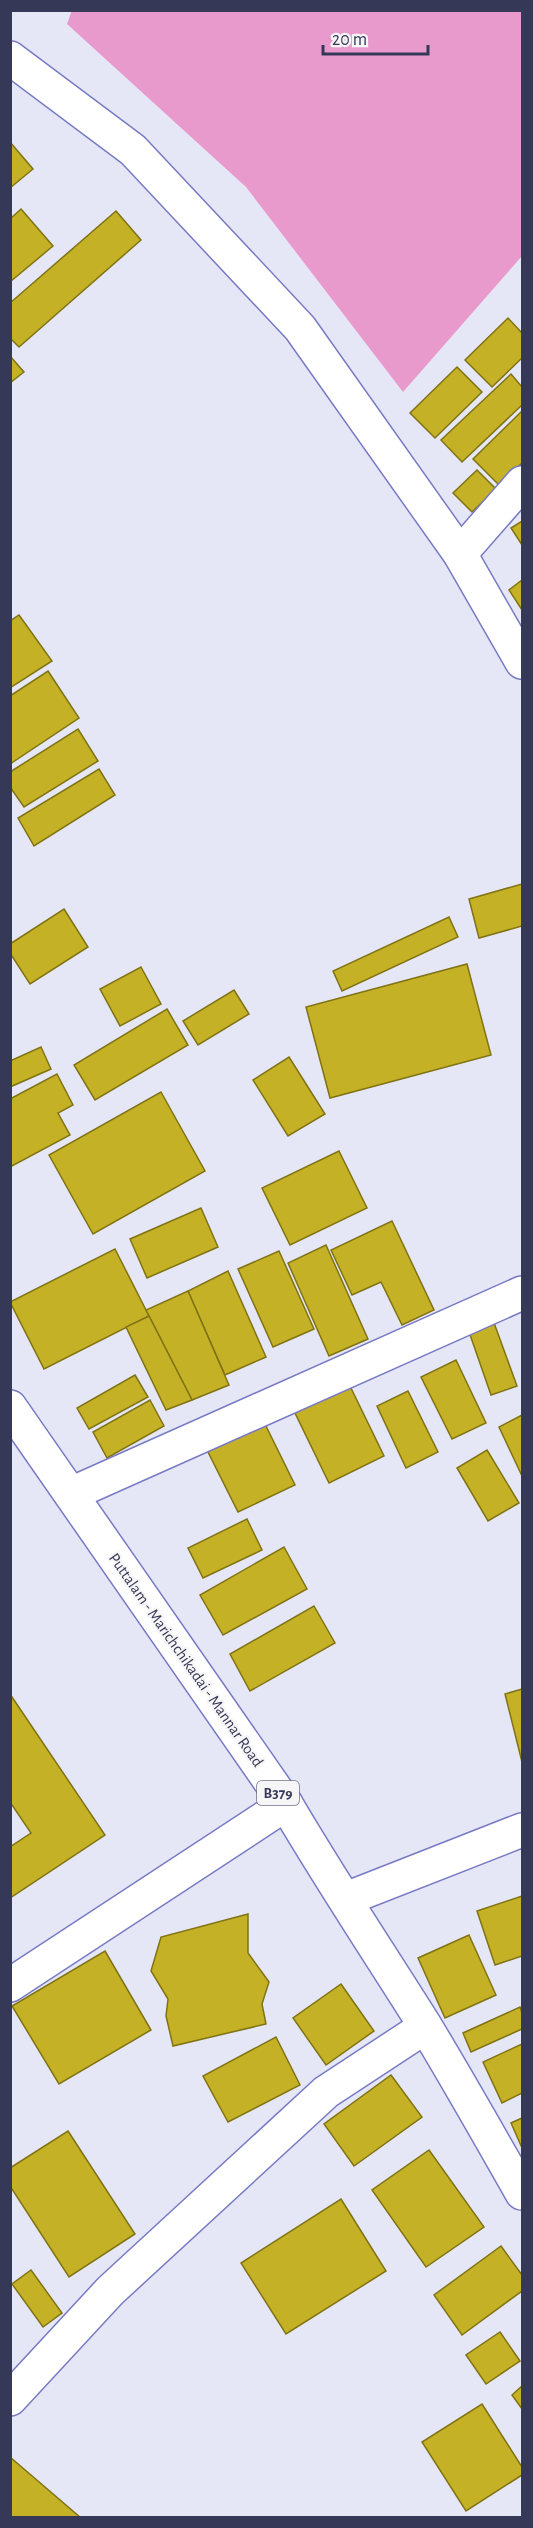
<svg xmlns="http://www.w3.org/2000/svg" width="533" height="2528" viewBox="0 0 533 2528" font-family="'Alegreya Sans',sans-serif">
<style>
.green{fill:#e89acd}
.building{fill:#c5b125;stroke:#807314;stroke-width:1.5}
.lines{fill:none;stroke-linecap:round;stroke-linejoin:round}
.street-casing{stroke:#787bc3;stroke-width:36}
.secondary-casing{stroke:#787bc3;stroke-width:36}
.primary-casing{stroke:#787bc3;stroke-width:36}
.street{stroke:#fff;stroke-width:33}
.secondary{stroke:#fff;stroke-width:33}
.primary{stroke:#fff;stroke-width:33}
.labels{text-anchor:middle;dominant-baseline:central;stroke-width:4.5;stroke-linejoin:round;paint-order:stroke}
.shield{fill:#f6f6f6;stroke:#707187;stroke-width:1.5}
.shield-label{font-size:15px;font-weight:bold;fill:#363857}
.street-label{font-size:16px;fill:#363857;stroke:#f6f6f6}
</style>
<rect width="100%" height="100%" fill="#e5e7f7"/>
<polygon class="green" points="72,10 522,11 522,256 403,392 246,187 67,24"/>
<g class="building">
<polygon points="10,142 33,169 10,188"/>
<polygon points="21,209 53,246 10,282 10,219"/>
<polygon points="116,211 141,240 19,347 10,338 10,303"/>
<polygon points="508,318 522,333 522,358 492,387 465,360"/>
<polygon points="10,356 24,372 10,383"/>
<polygon points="457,367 482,392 435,438 410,413"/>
<polygon points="511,374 522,387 522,405 462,462 441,440"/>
<polygon points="522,411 522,463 499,485 473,459"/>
<polygon points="477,470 496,489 472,512 453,493"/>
<polygon points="522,521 522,545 511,528"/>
<polygon points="522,580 522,610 509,590"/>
<polygon points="19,615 52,661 10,688 10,621"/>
<polygon points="48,671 79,718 10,764 10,696"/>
<polygon points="78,729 98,761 24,807 10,787 10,772"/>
<polygon points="99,769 115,795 34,846 18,818"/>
<polygon points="522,884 522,926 479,938 469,899"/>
<polygon points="64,909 88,947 30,984 10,953 10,944"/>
<polygon points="449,917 458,937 342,991 333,971"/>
<polygon points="467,964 491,1055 330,1098 306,1007"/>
<polygon points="141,967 161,1004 120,1026 100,989"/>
<polygon points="234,990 249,1014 198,1045 183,1021"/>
<polygon points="167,1009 188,1045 95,1100 74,1065"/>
<polygon points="41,1047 51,1069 10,1087 10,1061"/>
<polygon points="289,1057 325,1114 288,1136 253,1080"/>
<polygon points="57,1074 73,1105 58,1113 70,1135 10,1167 10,1099"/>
<polygon points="161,1092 205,1171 93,1234 49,1155"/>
<polygon points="339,1151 367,1208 290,1245 262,1188"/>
<polygon points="201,1208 218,1247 147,1278 130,1239"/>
<polygon points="392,1221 434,1310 402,1325 381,1282 352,1295 331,1250"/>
<polygon points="326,1245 368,1339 329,1356 288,1263"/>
<polygon points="115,1249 149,1316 44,1369 10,1302"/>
<polygon points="279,1251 314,1329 273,1347 238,1269"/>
<polygon points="228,1271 266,1357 225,1375 188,1291"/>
<polygon points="188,1291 229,1385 192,1400 146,1310"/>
<polygon points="149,1316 192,1400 166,1410 126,1327"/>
<polygon points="493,1320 517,1386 491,1395 468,1329"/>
<polygon points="456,1360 486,1423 452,1439 421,1377"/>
<polygon points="135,1375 148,1397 89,1429 77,1408"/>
<polygon points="350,1386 384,1456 329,1483 295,1413"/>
<polygon points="408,1391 438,1452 406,1468 377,1406"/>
<polygon points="150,1400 164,1426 107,1458 93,1432"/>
<polygon points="522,1415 522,1476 499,1427"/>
<polygon points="263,1420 295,1485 238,1512 206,1448"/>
<polygon points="487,1450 519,1503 488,1521 457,1468"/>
<polygon points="247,1519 262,1550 203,1578 188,1548"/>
<polygon points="284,1547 307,1589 223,1635 200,1595"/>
<polygon points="314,1606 335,1643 250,1691 230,1654"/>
<polygon points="522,1689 522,1762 505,1694"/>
<polygon points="12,1697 105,1835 10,1898 10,1847 31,1833 10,1802 10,1698"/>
<polygon points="522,1896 522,1956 495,1965 477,1911"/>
<polygon points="248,1914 248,1953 269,1982 262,2004 266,2024 173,2046 166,2016 168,1999 151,1971 161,1937"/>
<polygon points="469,1935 496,1995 445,2018 418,1958"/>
<polygon points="105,1951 151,2030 59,2084 12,2006"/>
<polygon points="341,1984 374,2031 326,2065 293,2018"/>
<polygon points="520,2007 522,2013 522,2029 471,2052 463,2033"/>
<polygon points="276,2037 300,2085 228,2122 203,2076"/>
<polygon points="522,2044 522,2093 502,2103 483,2062"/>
<polygon points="391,2075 422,2117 354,2166 324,2124"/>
<polygon points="522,2118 522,2148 511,2123"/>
<polygon points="68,2131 135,2234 69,2277 10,2186 10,2168"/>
<polygon points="429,2150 484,2227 426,2267 372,2190"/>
<polygon points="341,2199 386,2271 286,2334 241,2263"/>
<polygon points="501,2246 522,2275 522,2291 462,2335 434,2295"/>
<polygon points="31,2270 62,2313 43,2327 12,2284"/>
<polygon points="500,2332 520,2361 486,2384 466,2355"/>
<polygon points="522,2386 522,2409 512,2395"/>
<polygon points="482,2404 522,2467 522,2475 466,2511 422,2442"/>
<polygon points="10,2457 81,2518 10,2518"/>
</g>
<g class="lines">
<g class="street-casing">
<g id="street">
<polyline points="460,554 522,483"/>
<polyline points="71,1494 522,1293"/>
<polyline points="346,1899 522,1830"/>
<polyline points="10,1985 286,1804"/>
<polyline points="10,2399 110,2291 326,2092 425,2027"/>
</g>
</g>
<g class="secondary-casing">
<polyline id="secondary" points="10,58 133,150 300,328 460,554 522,662"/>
</g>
<g class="primary-casing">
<path id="primary" d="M10,1407L286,1804C330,1879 378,1951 424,2024C458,2080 490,2137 522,2193"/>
</g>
<use href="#street" class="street"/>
<use href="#secondary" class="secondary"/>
<use href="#primary" class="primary"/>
</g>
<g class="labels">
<rect class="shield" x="257" y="1781" width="42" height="24" rx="4.5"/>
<g class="shield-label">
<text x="278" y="1793">B379</text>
</g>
<g class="street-label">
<text transform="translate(186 1660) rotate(55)">Puttalam - Marichchikadai - Mannar Road</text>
</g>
</g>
<rect width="533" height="2528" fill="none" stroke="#363857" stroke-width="24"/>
<path d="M323 45v9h105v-9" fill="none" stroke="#363857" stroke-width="3"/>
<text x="332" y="45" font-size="18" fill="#363857" stroke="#f6f6f6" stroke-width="4.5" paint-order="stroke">20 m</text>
</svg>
